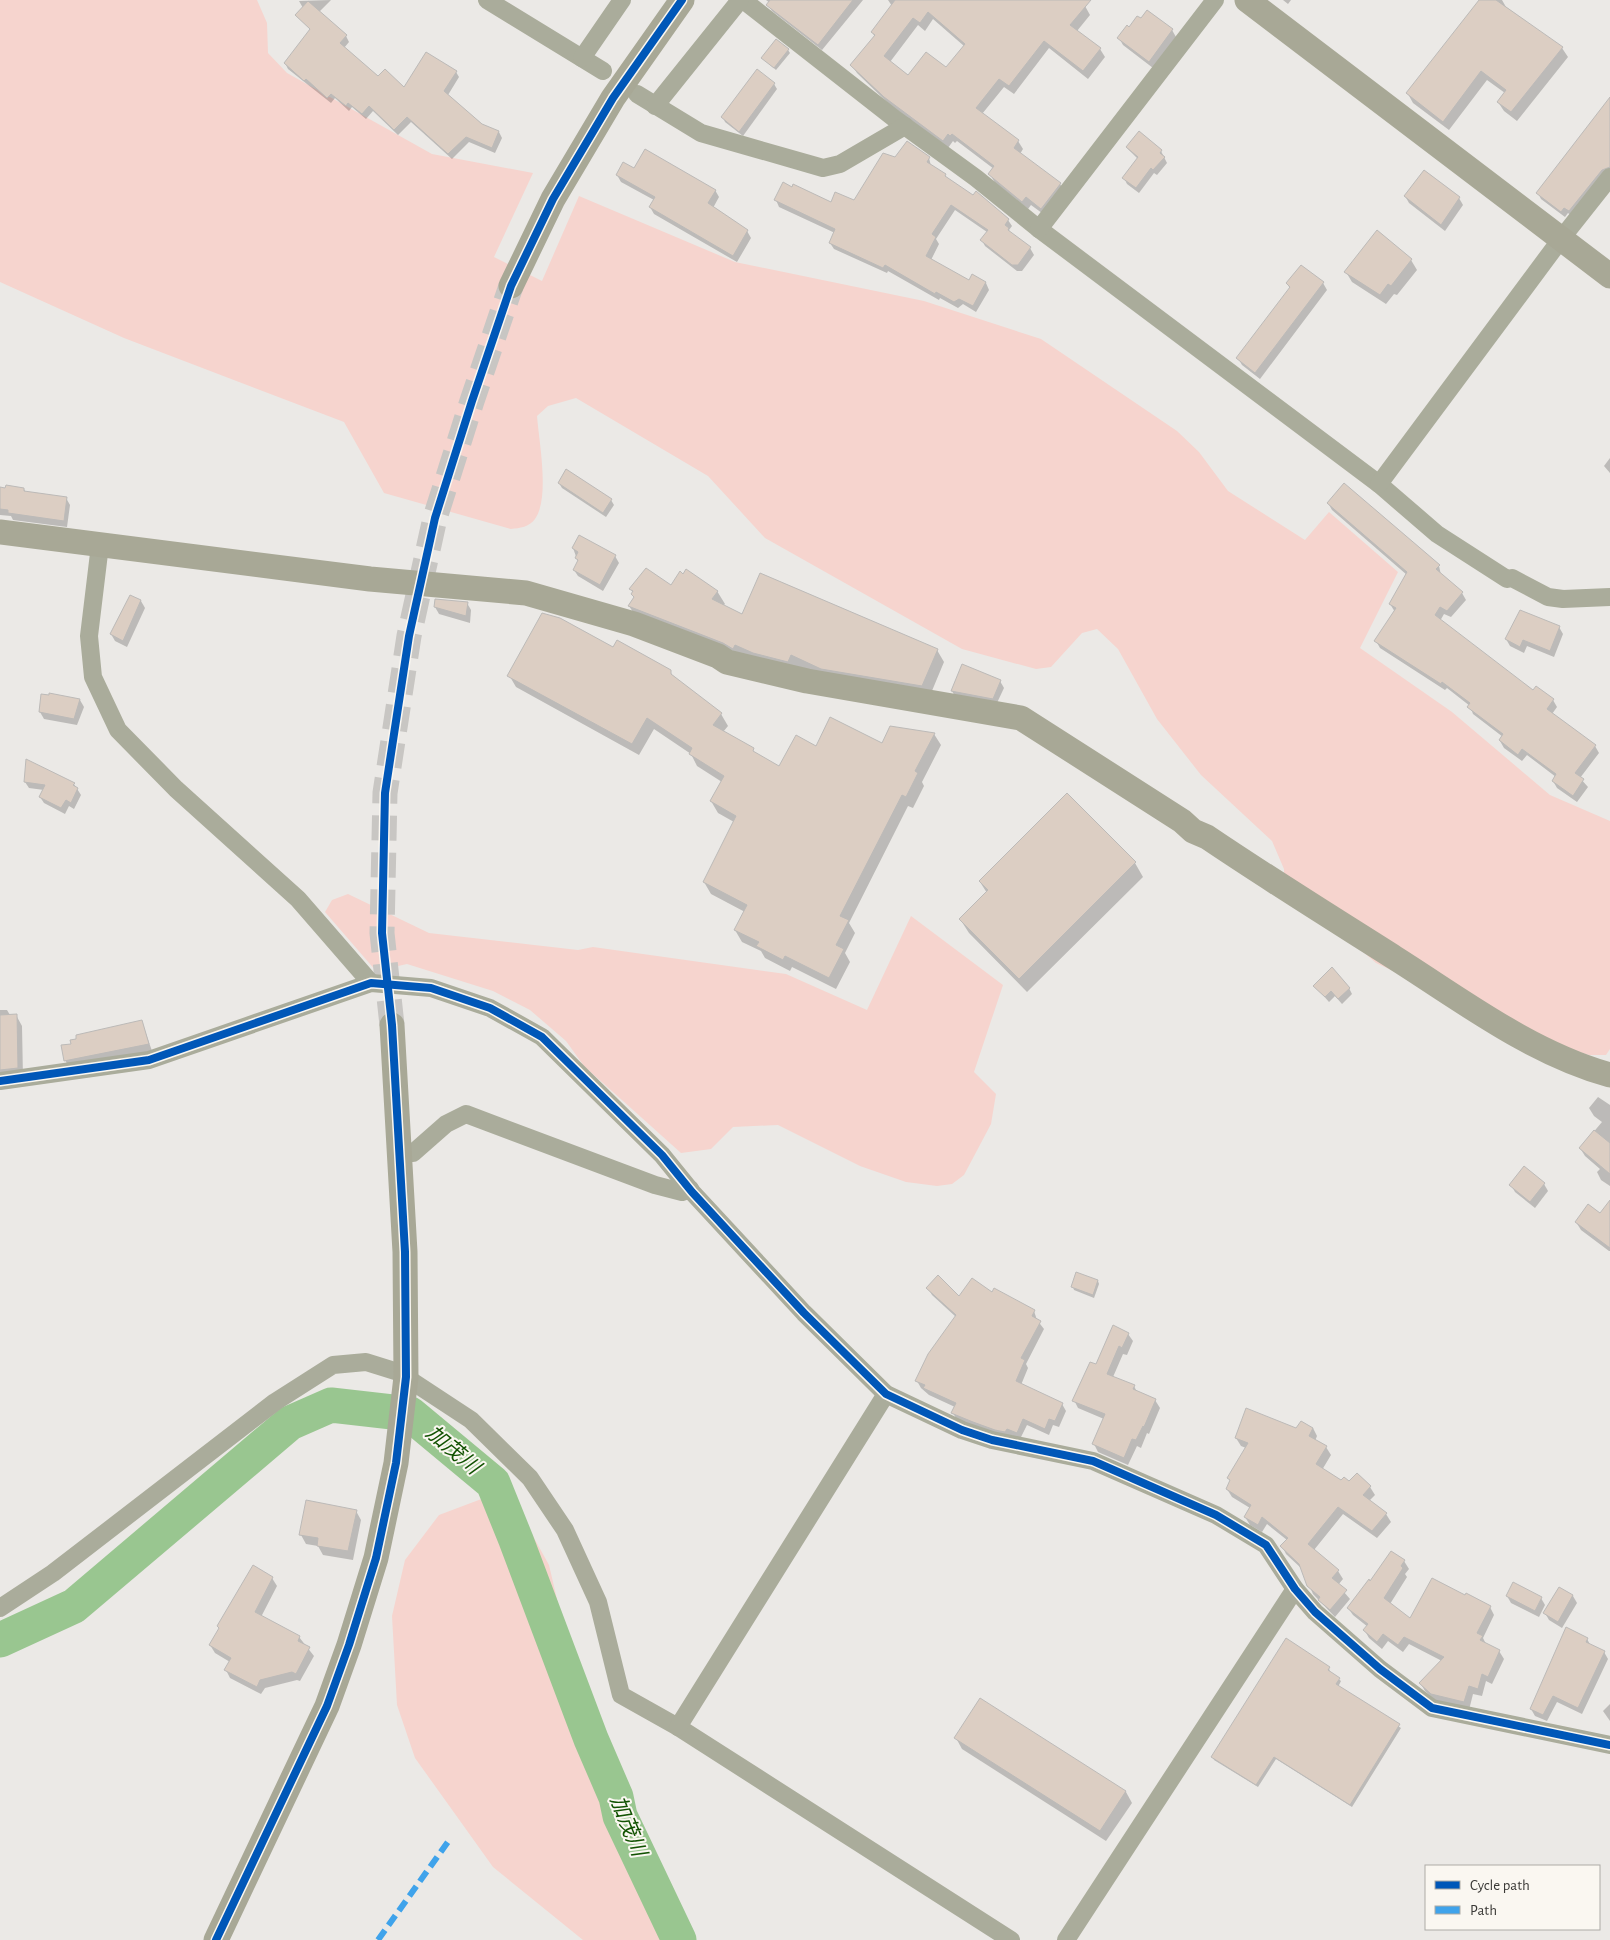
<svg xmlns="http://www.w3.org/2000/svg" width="1610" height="1940" viewBox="0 0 1610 1940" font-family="'Alegreya Sans','Noto Sans JP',sans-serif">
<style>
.green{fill:#f6d4ce}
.shadow{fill:#0003;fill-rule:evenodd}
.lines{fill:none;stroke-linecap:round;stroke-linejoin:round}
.river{stroke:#99c690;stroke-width:35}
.building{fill:#dccec3;stroke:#bcbab8;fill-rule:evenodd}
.secondary-tunnel{stroke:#c8c6c3;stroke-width:25;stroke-dasharray:25 12;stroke-linecap:butt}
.street{stroke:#aaac9b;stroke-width:18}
.secondary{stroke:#a8a896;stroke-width:25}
.quiet{stroke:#3fa3eb;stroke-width:6;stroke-dasharray:12 6;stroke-linecap:butt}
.cycleway-casing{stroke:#faf7f1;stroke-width:11}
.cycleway{stroke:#0057b8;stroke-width:8}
.labels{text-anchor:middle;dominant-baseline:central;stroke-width:4;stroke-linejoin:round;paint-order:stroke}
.water-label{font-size:21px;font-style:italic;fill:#115202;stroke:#faf7f1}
</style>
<rect width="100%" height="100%" fill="#ebe9e6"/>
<g class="green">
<path d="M0,0H257L267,23L268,53L287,73L432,154L533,173L494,257L542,281L579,196L735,262L924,301L1041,339L1177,431L1199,452L1228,491L1305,540L1329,512L1398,572L1360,648L1452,712L1550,795L1610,821V1049L1606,1055H1589L1545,1042L1376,963L1284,883V869L1272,841L1201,775L1157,719L1118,649L1097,629L1082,633L1051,667L1036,669L962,649L765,538L708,476L576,398L548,406L537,416C539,442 550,498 535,519C529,527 520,528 511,529L384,493L344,422L124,338L0,282Z"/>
<polygon points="348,894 429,933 578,950 593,947 786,974 867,1010 911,916 1003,985 974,1072 996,1094 991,1124 964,1175 952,1184 937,1186 906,1182 860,1166 778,1125 733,1127 711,1149 681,1153 584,1066 566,1041 530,1010 493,991 407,964 376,971 325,912 332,900"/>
<polygon points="492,1495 518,1509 549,1565 606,1808 673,1940 583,1940 493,1867 415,1758 397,1705 392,1616 405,1560 439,1515"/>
</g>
<g class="shadow">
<polygon points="331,0 319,12 346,36 349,42 344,48 378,77 404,89 456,72 459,77 448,95 481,125 499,132 502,138 495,153 469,142 452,159 411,122 398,135 373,111 366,119 352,107 349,111 335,98 331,103 288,69 285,63 311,30 297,15 303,8 299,1"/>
<polygon points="766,0 863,0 822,50 772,11 768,5 770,3"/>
<path d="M888,0H1077L1085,6L1090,15L1077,31L1100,49L1105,57L1088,79L1049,48L1014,94L1004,87L982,114L1018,141L1023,149L1020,154L1060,184L1065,192L1046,216L1031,205L1028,209L995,183L990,174L994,169L957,141L955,143L953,141L948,148L890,105L857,73L852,65L875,37L872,32L892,6ZM933,19L964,46L946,69L909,76L890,62L918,25L925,31Z"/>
<polygon points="1283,0 1291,0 1288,4"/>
<polygon points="1480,0 1502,0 1506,7 1562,48 1568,57 1517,121 1504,111 1498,102 1505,93 1487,80 1449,130 1413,103 1408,94"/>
<polygon points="1148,11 1172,30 1176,37 1153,68 1123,45 1119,38 1141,20"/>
<polygon points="788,50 790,53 776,70 762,58"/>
<polygon points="774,84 777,89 743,136 725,122 723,117"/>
<polygon points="1610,112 1610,173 1573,217 1568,213 1565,217 1541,199 1538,193"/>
<polygon points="1127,148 1161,151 1167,163 1157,175 1154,173 1139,193 1127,184 1124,178 1138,159"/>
<polygon points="896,158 929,158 931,166 945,175 948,180 1008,220 1012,226 1009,230 1012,235 1030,248 1034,255 1022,271 1017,271 985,246 982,240 987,232 955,210 936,239 939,244 931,260 970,282 973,276 986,283 989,290 976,312 963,304 958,308 940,298 939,300 888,271 887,273 834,249 830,243 835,233 779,207 776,200 832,203 854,202"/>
<polygon points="635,169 715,190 719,197 713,208 747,231 751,238 737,262 654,214 650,207 654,200 621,182 617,175"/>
<polygon points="1405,196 1459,198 1463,205 1445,231 1409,203"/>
<polygon points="1411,260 1417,270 1397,295 1394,294 1386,304 1352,282 1346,272"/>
<polygon points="1287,283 1323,283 1327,290 1260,379 1242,365 1238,358 1290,289"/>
<polygon points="1610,458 1610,473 1604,466"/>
<polygon points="559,483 611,500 614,505 606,517 562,488"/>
<polygon points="0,489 24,489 26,493 66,498 70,505 67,527 13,520 11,516 0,515"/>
<polygon points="1328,503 1439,566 1441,575 1462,593 1466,600 1451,617 1444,614 1440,621 1533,692 1553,700 1557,707 1552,714 1595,746 1599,753 1580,778 1588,787 1577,802 1557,788 1553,781 1556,777 1527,755 1522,761 1504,748 1500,741 1503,737 1473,714 1470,706 1447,688 1445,690 1380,648 1376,641 1395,612 1390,604 1407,575 1332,510"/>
<polygon points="573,548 615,556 619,563 603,591 578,576 574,570 578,562"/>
<polygon points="671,587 717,591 725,604 723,606 743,615 937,650 944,662 929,698 795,674 637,618 629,606 635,599 631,589"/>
<polygon points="130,596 141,601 145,608 127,647 115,641 111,634"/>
<polygon points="467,603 471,610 470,623 439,614 435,607"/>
<polygon points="1559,627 1563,634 1554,657 1527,646 1524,653 1510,646 1506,639"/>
<polygon points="614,649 670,671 674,679 721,714 728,726 723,732 779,768 816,748 882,744 934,734 941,745 922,782 924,786 913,808 908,806 849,923 855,933 845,953 850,962 836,989 792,967 790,971 765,958 761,951 742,942 735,930 745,912 711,894 704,882 734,822 718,813 711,801 722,782 697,766 691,754 654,729 639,755 516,687 509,675"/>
<polygon points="1000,681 1004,688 996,705 956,698 952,691"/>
<polygon points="42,696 80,700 84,707 77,725 44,719 40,712"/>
<polygon points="25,782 74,784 81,795 74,809 69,806 65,814 44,803 40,797 44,790 29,788"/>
<polygon points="1135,863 1143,877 1027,992 969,933 960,919 987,893 980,882"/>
<polygon points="1315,986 1349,988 1352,994 1342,1004 1335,996 1329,1002"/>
<polygon points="0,1010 7,1010 10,1015 16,1015 22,1026 23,1078 0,1079"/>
<polygon points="142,1022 152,1051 69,1067 65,1060 72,1045"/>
<polygon points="1598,1097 1610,1105 1610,1186 1601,1180 1597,1172 1600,1169 1585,1156 1580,1148 1602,1122 1594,1116 1589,1108"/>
<polygon points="1544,1184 1548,1191 1535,1208 1515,1192 1511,1185"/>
<polygon points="1610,1202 1610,1251 1609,1251 1581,1230 1576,1222 1600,1215"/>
<polygon points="1098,1281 1099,1284 1094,1298 1074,1290 1073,1287"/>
<polygon points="928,1288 960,1298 992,1294 1034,1311 1037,1320 1044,1329 1026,1364 1028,1368 1021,1385 1062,1404 1066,1411 1059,1427 1053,1425 1049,1435 1027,1425 1020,1439 1011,1435 1009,1438 957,1420 953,1413 955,1407 929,1395 921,1388 917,1381 956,1317 932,1295"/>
<polygon points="1128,1334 1133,1341 1127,1355 1123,1354 1113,1377 1134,1386 1137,1392 1155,1400 1160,1408 1149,1434 1147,1433 1141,1448 1137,1446 1128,1465 1098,1452 1094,1444 1104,1419 1078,1408 1074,1400 1096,1366"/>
<polygon points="1313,1428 1317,1436 1315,1441 1326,1447 1331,1455 1322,1470 1341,1482 1349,1483 1357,1475 1370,1487 1375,1495 1369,1501 1386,1514 1391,1522 1377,1538 1343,1514 1314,1550 1338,1571 1343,1579 1338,1585 1350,1599 1335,1617 1313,1594 1302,1569 1286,1554 1282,1546 1287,1540 1267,1524 1262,1532 1250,1525 1245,1517 1250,1508 1232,1497 1227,1489 1231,1482 1229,1478 1246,1448 1241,1446 1236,1438"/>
<polygon points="356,1511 361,1520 353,1560 323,1555 318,1546 306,1544 301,1535"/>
<polygon points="1404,1561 1409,1569 1405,1574 1407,1577 1390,1604 1410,1620 1490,1607 1494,1615 1483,1638 1486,1644 1499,1651 1504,1659 1492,1684 1486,1681 1482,1696 1473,1694 1469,1710 1436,1701 1425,1691 1421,1684 1442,1661 1409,1644 1403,1652 1388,1641 1382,1649 1369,1638 1365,1631 1368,1627 1353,1615 1348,1608 1371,1583"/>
<polygon points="272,1578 277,1586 261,1617 299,1637 314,1656 300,1681 297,1680 265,1688 261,1694 230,1678 226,1670 230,1662 215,1653 210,1645"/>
<polygon points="1559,1589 1573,1596 1577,1603 1562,1628 1549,1620 1545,1613"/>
<polygon points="1507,1596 1541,1598 1545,1605 1539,1617 1511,1603"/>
<polygon points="1587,1639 1591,1646 1604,1652 1608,1659 1582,1714 1557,1702 1547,1721 1535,1716 1531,1709"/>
<polygon points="1329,1668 1330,1672 1341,1681 1338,1687 1401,1728 1352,1807 1276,1759 1258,1787 1214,1760 1213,1757"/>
<polygon points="980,1700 1126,1792 1132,1803 1106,1841 962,1749 956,1738"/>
<polygon points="1610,1704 1610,1721 1603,1711"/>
</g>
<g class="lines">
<polyline class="river" points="0,1640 74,1606 290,1423 331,1405 410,1414 493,1483 516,1540 591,1739 616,1797 620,1816 679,1940"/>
</g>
<g class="building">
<polygon points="770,0 853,0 818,45 766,5"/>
<path d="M895,0H1091L1070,25L1101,48L1083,71L1044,41L1009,86L999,79L976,108L1019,140L1014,148L1061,183L1041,209L1026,197L1022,202L988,174L994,166L952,134L950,136L948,134L943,141L884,97L850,65L875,35L871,32ZM928,12L965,44L946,67L926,52L908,75L884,56L913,18L920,23Z"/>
<polygon points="1479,0 1496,0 1563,47 1511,112 1497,102 1506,90 1481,71 1443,122 1406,93"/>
<polygon points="308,1 347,35 340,43 378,76 385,69 404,87 426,52 457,71 444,91 482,124 499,131 492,148 466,137 448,154 407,117 394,130 369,106 362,114 348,103 346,106 331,94 327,98 306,79 304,81 284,63 310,29 295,15"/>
<polygon points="1147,10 1173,29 1149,62 1117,38 1127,25 1129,27 1137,16 1141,18"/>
<polygon points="776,39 789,49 774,68 761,58"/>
<polygon points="757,69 775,83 739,132 721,117"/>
<polygon points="1610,97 1610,167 1602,170 1569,211 1564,208 1561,212 1536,193"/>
<polygon points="1139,131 1162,150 1160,153 1165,157 1153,170 1151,168 1136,188 1122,178 1138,157 1126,147"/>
<polygon points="907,141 930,157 927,162 946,174 945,176 973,195 976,191 1009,219 1005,225 1009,228 1008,230 1031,247 1018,265 1012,265 980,240 988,230 951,205 932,234 936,237 926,256 969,280 972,274 986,282 973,306 959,299 954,302 936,292 935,294 885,265 883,268 829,243 835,229 774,200 783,182 792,187 793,184 831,202 835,192 854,200 883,153 895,157"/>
<polygon points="645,149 716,190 708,203 748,230 733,256 649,207 655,197 616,175 623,162 634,168"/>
<polygon points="1424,170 1460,197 1441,225 1404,196"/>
<polygon points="1377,230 1412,259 1391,286 1388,284 1380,295 1344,272"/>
<polygon points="1301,265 1324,282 1255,373 1236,358 1290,287 1286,283"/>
<polygon points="566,469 612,499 603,513 558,483"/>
<polygon points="1344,483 1440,565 1436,569 1463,592 1447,611 1440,607 1435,615 1533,690 1536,686 1554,699 1547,709 1596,745 1575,773 1584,779 1573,796 1552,781 1556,774 1522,749 1518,755 1499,740 1503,734 1467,707 1470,703 1442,682 1441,684 1374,641 1396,608 1389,604 1407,572 1327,503"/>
<polygon points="6,485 24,488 24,491 67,497 64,521 8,513 8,510 0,509 0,487 5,488"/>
<polygon points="579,535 616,555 600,585 573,570 578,560 575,558 578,552 572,548"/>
<polygon points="646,568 671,585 680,571 683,574 686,569 718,591 712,599 742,614 760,573 938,649 922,686 821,669 791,655 788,662 753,653 735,645 733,649 723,643 628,606 634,597 631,594 633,591 629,589"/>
<polygon points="130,595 141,600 123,641 110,634"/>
<polygon points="435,599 468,602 466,616 434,607"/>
<polygon points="1520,610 1560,626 1550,651 1523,640 1520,647 1505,639"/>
<polygon points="542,613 560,618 613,647 617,640 671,670 671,674 722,713 713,725 754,748 753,751 779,766 796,735 816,746 830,717 882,743 890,726 935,733 915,771 918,773 906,797 902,795 840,916 849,920 836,945 844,949 829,978 785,956 783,960 756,946 759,942 734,930 747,905 703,882 736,816 710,801 724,776 689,754 692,748 647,718 632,744 507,676"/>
<polygon points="962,664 1001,680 993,699 951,691"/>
<polygon points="49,693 80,699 74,719 39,712 41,694 49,695"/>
<polygon points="26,759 75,783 73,785 78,788 71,803 66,800 61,808 39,797 45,785 24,782"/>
<polygon points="1067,793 1136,862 1019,979 959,919 988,890 979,881"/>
<polygon points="1332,967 1350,988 1338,999 1331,991 1325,997 1313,986"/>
<polygon points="17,1014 18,1068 0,1070 0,1015"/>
<polygon points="142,1020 149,1044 64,1061 61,1045 71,1044 70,1040 76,1039 76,1035"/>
<polygon points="1594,1130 1610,1143 1610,1174 1579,1148"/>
<polygon points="1524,1166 1545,1183 1530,1202 1509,1185"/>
<polygon points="1610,1200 1610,1248 1575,1222 1588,1204 1600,1213"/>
<polygon points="1076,1272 1098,1280 1093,1295 1071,1287"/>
<polygon points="938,1275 959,1296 972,1278 992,1292 994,1288 1035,1310 1032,1316 1041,1321 1021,1358 1025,1360 1016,1381 1063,1403 1055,1421 1049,1419 1045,1429 1023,1419 1017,1433 1007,1429 1005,1432 995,1430 973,1422 951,1413 956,1403 923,1388 925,1385 915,1381 928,1354 956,1315 926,1288"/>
<polygon points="1113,1325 1129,1333 1122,1348 1119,1346 1107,1374 1135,1385 1133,1389 1156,1399 1144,1427 1143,1426 1136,1440 1132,1439 1124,1458 1092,1444 1105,1414 1072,1401 1090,1362 1096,1364"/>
<polygon points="1246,1408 1296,1428 1301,1421 1313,1428 1309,1436 1327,1446 1316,1464 1341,1480 1344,1477 1349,1481 1357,1473 1371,1486 1363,1495 1387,1513 1372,1531 1338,1507 1308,1544 1339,1570 1332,1578 1347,1590 1330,1610 1318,1600 1320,1597 1307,1586 1299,1564 1280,1546 1288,1538 1262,1517 1258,1525 1244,1517 1251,1505 1226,1489 1230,1480 1227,1478 1248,1443 1235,1438"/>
<polygon points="306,1500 357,1510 348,1551 317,1546 318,1538 299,1535"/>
<polygon points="1391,1551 1405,1560 1401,1566 1403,1568 1384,1598 1410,1618 1432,1578 1465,1595 1466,1593 1491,1606 1477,1633 1483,1636 1480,1640 1500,1650 1488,1677 1482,1674 1478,1689 1469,1686 1464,1702 1431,1694 1419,1683 1444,1657 1404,1637 1398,1645 1383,1634 1377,1642 1363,1630 1368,1624 1347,1608 1369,1579 1370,1581"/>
<polygon points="253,1565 273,1577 255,1612 300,1636 298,1641 310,1647 296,1674 292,1672 260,1680 257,1687 224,1670 231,1658 209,1645 219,1628 217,1626"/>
<polygon points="1513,1582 1542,1597 1535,1611 1506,1596"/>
<polygon points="1559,1587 1573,1595 1558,1622 1543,1613"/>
<polygon points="1566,1627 1588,1638 1586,1642 1605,1651 1578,1708 1553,1696 1543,1715 1530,1709"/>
<polygon points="1286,1638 1330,1667 1328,1670 1340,1678 1336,1684 1400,1724 1350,1805 1274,1757 1256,1785 1211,1757"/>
<polygon points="980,1698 1126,1791 1100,1831 954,1738"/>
</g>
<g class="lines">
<polyline class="secondary-tunnel" points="392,1025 382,933 385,793 409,636 435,518 472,401 511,286"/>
<g class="street">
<polyline points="487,0 603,71"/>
<polyline points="743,0 895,119 976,178 1039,229 1379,484 1437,534 1507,579 1512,578 1548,597 1563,599 1610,597"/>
<polyline points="582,58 622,0"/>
<polyline points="637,94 701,133 823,168 840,164 905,126"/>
<polyline points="655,106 740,0"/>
<polyline points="1039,229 1215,0"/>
<polyline points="1379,484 1561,239 1610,177"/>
<polyline points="100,545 89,636 93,677 118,730 176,789 298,899 371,983"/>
<polyline points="0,1081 149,1060 371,983 431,988 490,1008 542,1037 662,1155 692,1192 804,1313 886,1394 962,1430 992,1440 1093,1461 1216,1515 1266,1545 1295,1589 1315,1612 1380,1669 1432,1708 1610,1745"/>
<polyline points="399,1153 413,1153 446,1124 466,1114 655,1185 682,1192 690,1189"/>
<polyline points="0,1608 53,1573 275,1402 333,1365 366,1362 398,1372 471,1420 530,1478 565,1530 598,1602 621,1695 678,1727 1011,1940"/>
<polyline points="678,1727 886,1394"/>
<polyline points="1066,1940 1295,1589"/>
</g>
<g class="secondary">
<polyline points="1247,0 1610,276"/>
<polyline points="511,286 553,199 613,98 682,0"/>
<path d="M0,532L370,579L526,593L634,624L718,656L727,662L807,681L1021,718L1182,821L1193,831L1207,837C1269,879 1332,918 1395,958C1463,1001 1531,1053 1610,1075"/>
<polyline points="216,1940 327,1706 349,1645 376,1558 396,1463 406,1377 405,1252 392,1025"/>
</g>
<polyline class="quiet" points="378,1940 450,1839"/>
<g class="cycleway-casing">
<g id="cycleway">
<polyline points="0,1081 149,1060 371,983 431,988 490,1008 542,1037 662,1155 692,1192 804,1313 886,1394 962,1430 992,1440 1093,1461 1216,1515 1266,1545 1295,1589 1315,1612 1380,1669 1432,1708 1610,1745"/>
<polyline points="216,1940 327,1706 349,1645 376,1558 396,1463 406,1377 405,1252 392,1025 382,933 385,793 409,636 435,518 472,401 511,286 553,199 613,98 682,0"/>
</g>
</g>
<use href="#cycleway" class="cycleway"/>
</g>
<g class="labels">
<g class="water-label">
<text transform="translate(453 1450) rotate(40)">加茂川</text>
<text transform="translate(628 1826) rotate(68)">加茂川</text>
</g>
</g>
<rect x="1425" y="1865" width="175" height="65" fill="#faf7f1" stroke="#adaba6"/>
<rect x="1435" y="1881" width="25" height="8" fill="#0057b8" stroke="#adaba6"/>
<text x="1470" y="1890" font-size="15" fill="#3a3936">Cycle path</text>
<rect x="1435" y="1906" width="25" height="8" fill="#3fa3eb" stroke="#adaba6"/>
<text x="1470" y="1915" font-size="15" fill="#3a3936">Path</text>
</svg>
